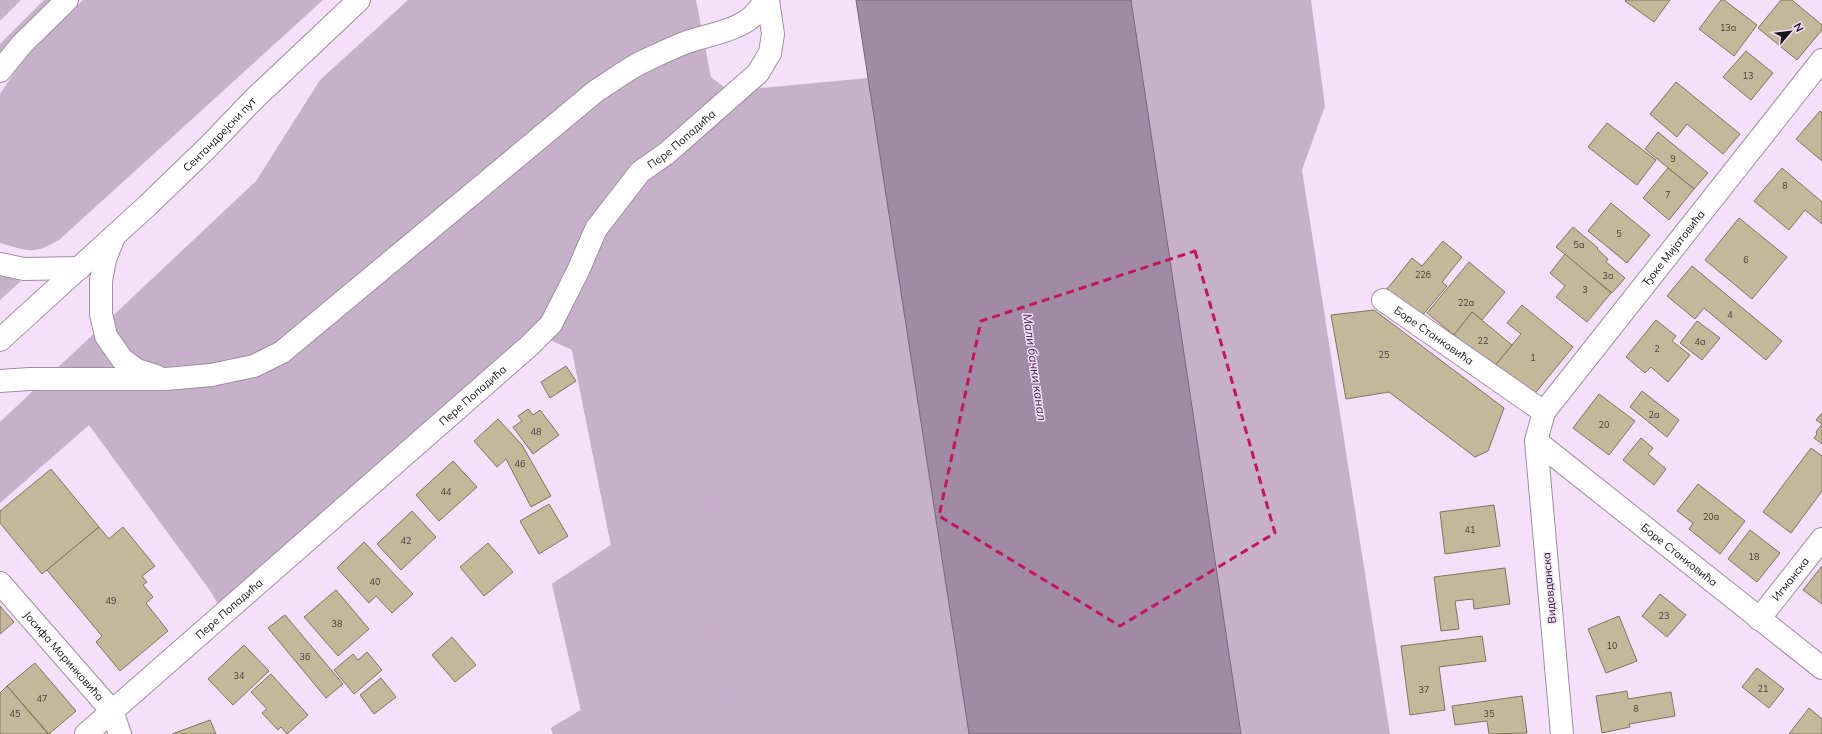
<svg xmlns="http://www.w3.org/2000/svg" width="1822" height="734" viewBox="0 0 1822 734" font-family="Mulish,sans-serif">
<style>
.green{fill:#c6b0ca}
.forest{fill:#c8b0cd}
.water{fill:#a18aa5;stroke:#78667c}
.building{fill:#c5b89a;stroke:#817559}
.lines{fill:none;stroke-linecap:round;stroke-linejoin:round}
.minor-casing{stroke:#a18ca5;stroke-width:24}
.major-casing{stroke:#a18ca5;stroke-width:24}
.minor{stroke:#fff;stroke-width:22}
.major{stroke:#fff;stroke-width:22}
.marked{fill:none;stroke:#c2185b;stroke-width:3;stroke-dasharray:8 5;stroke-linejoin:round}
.labels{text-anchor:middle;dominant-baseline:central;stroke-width:3;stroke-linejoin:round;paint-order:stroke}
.number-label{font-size:9px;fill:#453c3c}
.street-label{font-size:11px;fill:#1a131c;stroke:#f5dffa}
.water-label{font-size:12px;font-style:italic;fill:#44244b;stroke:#f5dffa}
</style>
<rect width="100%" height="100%" fill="#f5dffa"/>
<g class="green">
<polygon points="0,0 21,0 0,21"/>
<polygon points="44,0 53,0 0,54 0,44"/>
<path d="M83,0H323L59,240C32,256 27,250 0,243V94L22,61Z"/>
<polygon points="408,0 696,0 711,77 729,91 868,78 969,734 553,734 551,728 581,710 552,584 611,545 572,350 530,331 218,604 211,592 89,425 0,503 0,422 256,181 320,80"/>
<polygon points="1131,0 1311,0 1325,106 1302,170 1390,734 1241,734"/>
<polygon points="0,275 21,281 0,300"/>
</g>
<polygon class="forest" points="687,338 734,374 760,423 742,455 717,488 707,573 716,638 743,650 731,696 721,725 726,734 553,734 551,728 581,710 552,584 611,545 572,350 609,342 641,369 665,371"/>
<polygon class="water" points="856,0 1131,0 1241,734 969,734"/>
<g class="building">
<polygon points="1626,0 1670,0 1654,22 1625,1"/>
<polygon points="1721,0 1724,0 1757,25 1734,56 1699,29"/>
<polygon points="1781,0 1792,0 1822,25 1822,30 1797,60 1758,28"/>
<polygon points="1746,51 1773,73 1751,100 1723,77"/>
<polygon points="1676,82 1740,134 1723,154 1687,124 1677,137 1650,114"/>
<polygon points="1820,111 1822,113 1822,161 1796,139"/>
<polygon points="1607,123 1656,160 1637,185 1588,147"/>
<polygon points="1658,132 1708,173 1694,189 1645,149"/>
<polygon points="1668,168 1694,189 1669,220 1643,198"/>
<polygon points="1782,168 1822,202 1822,224 1805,210 1789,230 1754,201"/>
<polygon points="1611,203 1650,235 1627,263 1588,231"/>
<polygon points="1739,218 1787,257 1752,299 1705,260"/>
<polygon points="1573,227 1598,248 1597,249 1608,259 1606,262 1625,278 1612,293 1556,247"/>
<polygon points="1443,241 1462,257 1442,282 1447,286 1421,317 1387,289 1412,258 1422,266"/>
<polygon points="1565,254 1611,293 1587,322 1556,297 1565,286 1550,273"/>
<polygon points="1469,262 1505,292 1482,320 1472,312 1454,335 1427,313"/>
<polygon points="1692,266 1782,341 1766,360 1704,308 1695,319 1667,296"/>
<polygon points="1522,305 1573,347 1531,398 1494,367 1521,334 1507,323"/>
<polygon points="1374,310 1504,408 1488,451 1475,457 1389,392 1346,399 1331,315"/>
<polygon points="1472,312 1512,345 1493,368 1454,335"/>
<polygon points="1656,320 1676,336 1672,341 1690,355 1668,382 1651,367 1645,373 1626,357"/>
<polygon points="1697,321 1720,338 1702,360 1680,343"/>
<polygon points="566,366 576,381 550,398 541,382"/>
<polygon points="1642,391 1679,420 1667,437 1630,407"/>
<polygon points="1599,394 1635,421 1609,455 1573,428"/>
<polygon points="528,409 533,415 540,410 559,435 533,454 513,427 522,421 518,416"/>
<polygon points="1822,413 1822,444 1814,438 1817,434 1816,432 1822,424 1816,420"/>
<polygon points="498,419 522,445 551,496 531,507 506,459 497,467 474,441"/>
<polygon points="1641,438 1653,448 1648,454 1666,469 1654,485 1623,460"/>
<polygon points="1811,448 1822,456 1822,491 1791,533 1763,512"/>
<polygon points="453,461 477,487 439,521 416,495"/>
<polygon points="51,469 99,527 42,574 0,523 0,511"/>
<polygon points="1698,484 1745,521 1720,554 1689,529 1693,523 1677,511"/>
<polygon points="549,504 568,536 539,554 520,521"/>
<polygon points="1494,505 1500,546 1445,554 1440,512"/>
<polygon points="412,511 436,537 401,570 377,544"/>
<polygon points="99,527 109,539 123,527 155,566 142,576 147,582 143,585 153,597 146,603 168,631 120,671 96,642 102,636 47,570"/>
<polygon points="1750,530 1780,553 1757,582 1728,559"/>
<polygon points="364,542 413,594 392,613 376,596 369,603 337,568"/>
<polygon points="488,543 513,572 484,596 460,567"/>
<polygon points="1822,566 1822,604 1803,590"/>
<polygon points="1505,568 1510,604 1474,609 1473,599 1455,601 1459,629 1441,631 1434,577"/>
<polygon points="336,590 369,629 338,656 304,617"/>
<polygon points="1660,594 1686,615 1667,637 1642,616"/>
<polygon points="0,606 14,622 0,634"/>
<polygon points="285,615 343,684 326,698 268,628"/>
<polygon points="1619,616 1637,661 1606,673 1588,629"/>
<polygon points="1482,636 1486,661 1439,667 1445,710 1410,715 1401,646"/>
<polygon points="452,637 476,665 455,682 432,655"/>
<polygon points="244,645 269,671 233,705 208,679"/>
<polygon points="367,652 382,670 354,694 334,670 353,654 358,660"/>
<polygon points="35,663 76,711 49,734 7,686"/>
<polygon points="1757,668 1784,689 1769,708 1742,687"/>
<polygon points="271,674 308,715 287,734 281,727 278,730 262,713 267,709 251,692"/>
<polygon points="381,678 396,697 374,714 360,695"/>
<polygon points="7,686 48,734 0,734 0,693"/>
<polygon points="1627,691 1628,699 1671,692 1675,716 1629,724 1630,727 1602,733 1596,696"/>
<polygon points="1522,696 1527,733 1489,734 1487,721 1455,725 1452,706"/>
<polygon points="1809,708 1822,719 1822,734 1789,734"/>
<polygon points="210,720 216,734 172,734"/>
</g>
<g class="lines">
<g class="minor-casing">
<g id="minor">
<polyline points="0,71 22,44 67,0"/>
<polyline points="114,237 105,259 101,281 101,314 106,336 122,359 137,370 156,376"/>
<polyline points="0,264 24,269 80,268"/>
<path id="s1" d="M1383,300L1544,412"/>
<path d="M0,381L29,379H166L211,375L254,366L282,352L596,91C610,82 625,71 640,63C655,56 671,48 687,42C714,33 753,29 764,0"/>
<path id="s2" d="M1536,441L1822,668"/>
<path id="s3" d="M0,583L112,711L120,734"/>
<path id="s4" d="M1759,619L1822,539"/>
<path id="s5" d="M86,734L529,346L551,324L578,271L596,229L640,172L667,153L758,73L770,53L773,34L768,0"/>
<path id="s6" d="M1562,734L1536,441L1544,412L1822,60"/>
</g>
</g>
<g class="major-casing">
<g id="major">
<path id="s7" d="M0,340L148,205L208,147L253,100L359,0"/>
</g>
</g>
<use href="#minor" class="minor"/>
<use href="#major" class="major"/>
</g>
<path class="marked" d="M1195,251L1275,533L1120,626L939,516L981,321Z"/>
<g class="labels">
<g class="number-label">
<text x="1728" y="27">13a</text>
<text x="1748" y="75">13</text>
<text x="1673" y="158">9</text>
<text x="1785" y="185">8</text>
<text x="1668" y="194">7</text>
<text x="1619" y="233">5</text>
<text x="1579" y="244">5a</text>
<text x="1746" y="259">6</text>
<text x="1423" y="274">22б</text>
<text x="1608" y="275">3a</text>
<text x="1585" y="289">3</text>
<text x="1466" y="302">22a</text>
<text x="1730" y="314">4</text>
<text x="1483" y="340">22</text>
<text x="1700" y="341">4a</text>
<text x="1657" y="348">2</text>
<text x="1384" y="354">25</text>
<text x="1533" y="357">1</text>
<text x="1654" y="414">2a</text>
<text x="1604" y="424">20</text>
<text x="536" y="431">48</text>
<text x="520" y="463">46</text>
<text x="446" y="491">44</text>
<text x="1711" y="516">20a</text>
<text x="1470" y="529">41</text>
<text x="406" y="540">42</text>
<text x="1754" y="556">18</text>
<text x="375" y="581">40</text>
<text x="111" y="600">49</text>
<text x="1664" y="615">23</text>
<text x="337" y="623">38</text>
<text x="1612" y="645">10</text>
<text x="305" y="656">36</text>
<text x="239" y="675">34</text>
<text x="1763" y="688">21</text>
<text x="1424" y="689">37</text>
<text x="42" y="698">47</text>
<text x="1636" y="708">8</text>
<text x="15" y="713">45</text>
<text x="1489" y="713">35</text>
</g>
<g class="street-label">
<text stroke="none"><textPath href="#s7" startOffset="301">Сентандрејски пут</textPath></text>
<text stroke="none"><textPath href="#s5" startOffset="850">Пере Попадића</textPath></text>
<text stroke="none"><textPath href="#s6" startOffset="533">Ђоке Мијатовића</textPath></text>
<text stroke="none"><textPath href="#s1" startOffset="62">Боре Станковића</textPath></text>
<text stroke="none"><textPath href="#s5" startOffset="514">Пере Попадића</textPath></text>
<text stroke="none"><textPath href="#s2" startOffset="183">Боре Станковића</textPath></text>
<text stroke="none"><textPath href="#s4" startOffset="51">Игманска</textPath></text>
<text transform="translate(1549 588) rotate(-95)">Видовданска</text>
<text stroke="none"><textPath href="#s5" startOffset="190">Пере Попадића</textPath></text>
<text stroke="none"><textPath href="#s3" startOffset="97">Јосифа Маринковића</textPath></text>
</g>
<g class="water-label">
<text transform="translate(1035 367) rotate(82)">Мали бачки канал</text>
</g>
</g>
<g transform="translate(1790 32) rotate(62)" stroke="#f5dffa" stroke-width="3" paint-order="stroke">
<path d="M0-3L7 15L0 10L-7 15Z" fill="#1a131c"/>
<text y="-6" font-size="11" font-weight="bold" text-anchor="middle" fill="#1a131c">N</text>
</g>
</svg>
